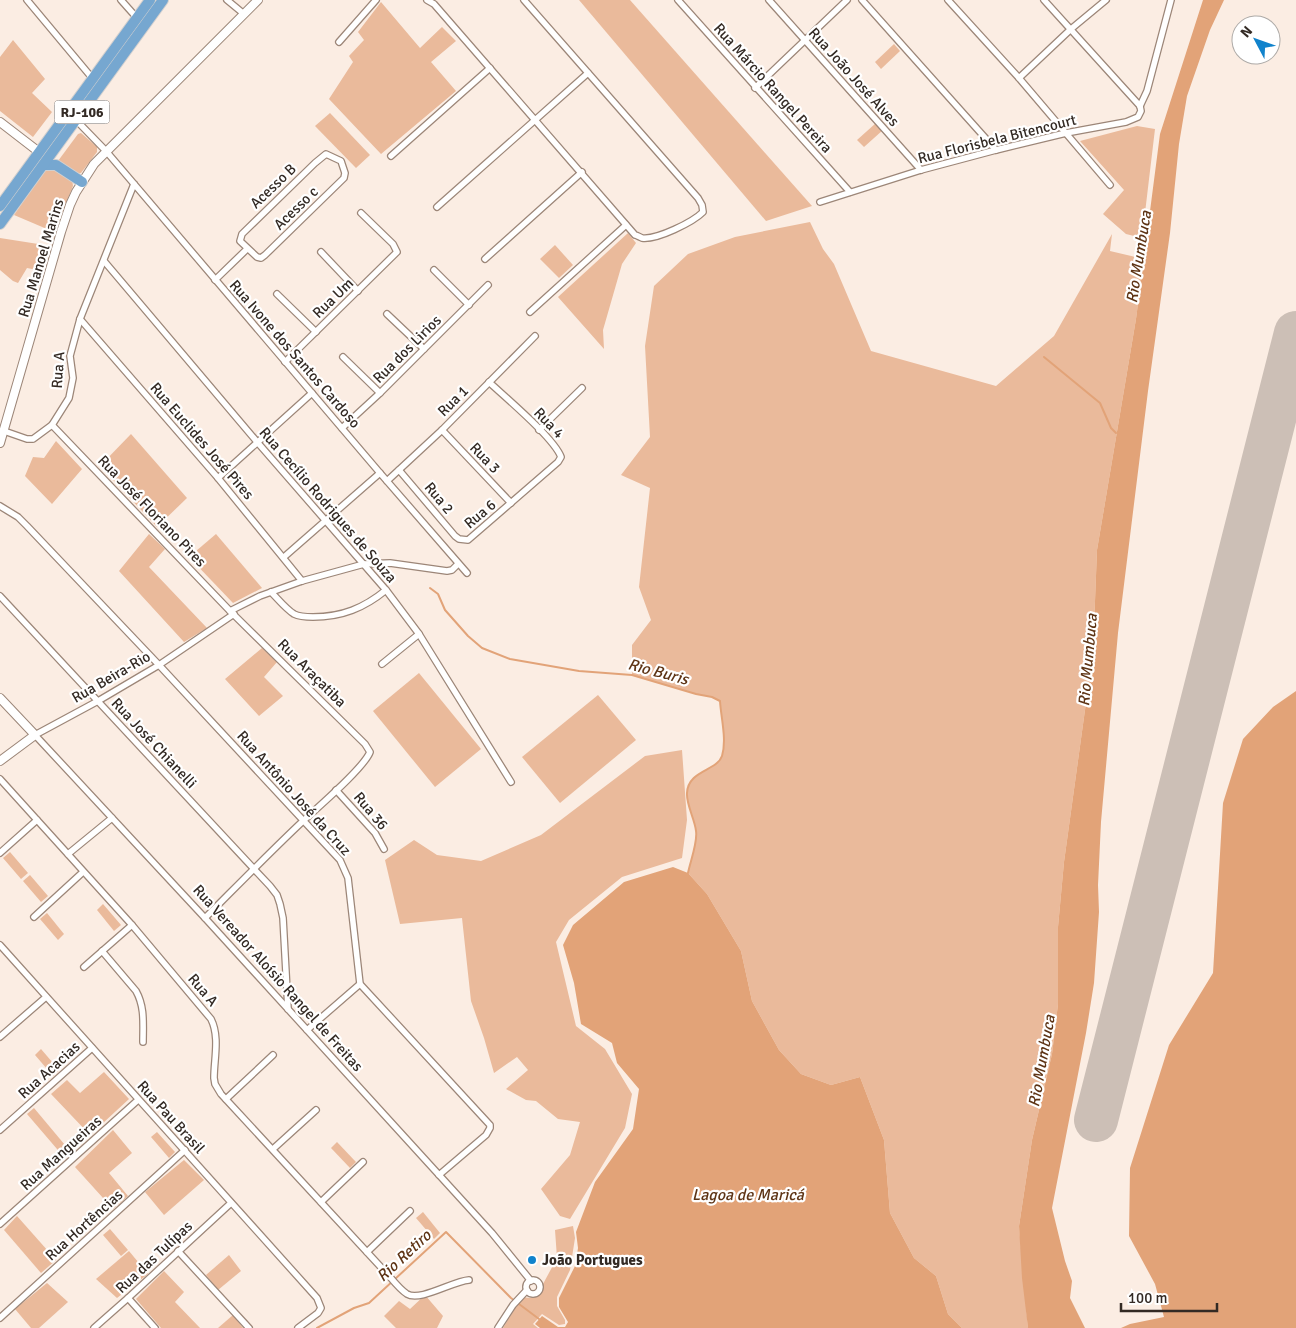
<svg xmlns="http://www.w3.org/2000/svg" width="1296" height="1328" viewBox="0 0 1296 1328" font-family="Signika,sans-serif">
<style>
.green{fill:#eaba9b}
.water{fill:#e2a378}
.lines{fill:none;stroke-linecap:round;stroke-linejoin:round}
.stream{stroke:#e2a378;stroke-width:2}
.taxiway{stroke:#ccbfb6;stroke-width:18}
.runway{stroke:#ccbfb6;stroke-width:44}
.minor-casing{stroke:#9c8678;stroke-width:8}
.secondary-casing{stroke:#9c8678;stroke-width:10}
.trunk-casing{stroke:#d2d0cf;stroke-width:12}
.minor{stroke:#fff;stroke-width:5.5}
.secondary{stroke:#fff;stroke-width:8}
.trunk{stroke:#76a7d0;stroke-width:10}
.poi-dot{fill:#1183cc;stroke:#fff;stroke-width:2}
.labels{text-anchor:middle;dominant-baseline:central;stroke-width:4.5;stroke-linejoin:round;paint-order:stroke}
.shield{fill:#fff;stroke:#706a66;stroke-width:1}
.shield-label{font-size:14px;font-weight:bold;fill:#332a24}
.street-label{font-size:15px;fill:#332a24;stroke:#fff}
.poi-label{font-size:15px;font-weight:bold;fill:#332a24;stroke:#fff;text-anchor:start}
.water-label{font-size:16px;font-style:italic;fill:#5e3415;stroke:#fff}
</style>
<rect width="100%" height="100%" fill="#fbede3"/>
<g class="green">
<polygon points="579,0 630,0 812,206 766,221"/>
<polygon points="381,2 420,48 442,27 456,41 431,62 456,91 381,154 329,99 353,62 349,56 364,40 358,32"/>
<polygon points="13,40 45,79 32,93 52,112 33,137 0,111 0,57"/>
<polygon points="894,44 900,51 881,69 875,62"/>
<polygon points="330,113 370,155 356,168 315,126"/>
<polygon points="876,123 883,130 864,147 857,140"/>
<polygon points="1137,126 1155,129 1142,238 1126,234 1103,214 1124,190 1080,141"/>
<polygon points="81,133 97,147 97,152 81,173 75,174 58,161 78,134"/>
<polygon points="54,168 72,179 73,186 54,232 14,215 45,169"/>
<path d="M810,222L823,249L834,264L871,351L996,386L1054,336L1112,234L1110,251L1144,259L1136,319L1097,550L1093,652L1064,862L1058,927V1004L1052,1054L1032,1140L1019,1226L1028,1328H962L948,1314L936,1276L914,1258L890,1213L884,1140L860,1077L831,1085L801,1074L779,1050L752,1001L741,951L707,894L688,873C690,862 697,842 696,831C695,820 686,804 687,793C688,770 717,771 722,756C727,740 721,718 720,702L711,697L696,694L632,675V645L651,620L639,587L650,488L621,475L650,437L645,346L654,286L688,254L735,237Z"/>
<polygon points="628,233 636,243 622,264 603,330 604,349 558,297"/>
<polygon points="0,238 51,246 42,271 27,268 18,283 13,281 0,270"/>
<polygon points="555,245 573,265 559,278 540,259"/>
<polygon points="131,434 187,498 157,527 100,466"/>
<polygon points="56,441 82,469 52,504 25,476 33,457 44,458"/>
<polygon points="149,534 165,549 149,567 207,628 184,642 119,571"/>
<polygon points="216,534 262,588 233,603 189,557"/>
<polygon points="262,648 277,662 264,677 283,696 259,716 225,679"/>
<polygon points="419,673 481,749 435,787 373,711"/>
<polygon points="598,695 636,740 560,803 522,757"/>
<polygon points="682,750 687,820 682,858 622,877 569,920 556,942 576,1026 605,1049 632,1094 625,1128 570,1219 560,1216 541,1189 570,1155 580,1122 558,1119 536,1101 526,1100 506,1089 528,1070 517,1057 494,1073 484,1038 471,1001 462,918 400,924 385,860 414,840 437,855 481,861 541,835 645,756"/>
<polygon points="10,852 28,873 21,879 3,858"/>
<polygon points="30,875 48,896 41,902 23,881"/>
<polygon points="103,904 121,925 114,931 97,910"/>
<polygon points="47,913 64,934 58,940 40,919"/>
<polygon points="41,1049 59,1070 53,1076 35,1055"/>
<polygon points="104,1072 129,1099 90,1135 51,1094 67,1080 80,1093"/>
<polygon points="34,1108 70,1151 63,1156 27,1114"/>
<polygon points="113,1130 132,1153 109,1173 128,1196 113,1209 75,1167"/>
<polygon points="157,1132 175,1152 169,1158 151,1137"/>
<polygon points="337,1142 356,1162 350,1168 331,1148"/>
<polygon points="184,1160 204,1180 164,1215 145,1192"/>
<polygon points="423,1212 440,1233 434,1239 416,1218"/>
<polygon points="17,1216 56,1260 41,1273 4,1230"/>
<polygon points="573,1226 575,1238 570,1270 557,1297 557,1306 565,1320 565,1324 559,1325 542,1314 533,1324 538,1328 503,1328 522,1297 530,1298 539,1295 543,1284 557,1258 555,1230"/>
<polygon points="110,1229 128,1250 121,1256 103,1235"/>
<polygon points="129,1251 148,1274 117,1298 96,1279"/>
<polygon points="229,1255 241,1271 218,1290 206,1275"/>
<polygon points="164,1271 184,1292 175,1302 200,1328 161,1328 136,1299"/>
<polygon points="47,1283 68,1302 39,1328 31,1328 15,1309"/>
<polygon points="425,1295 443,1316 437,1328 396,1328 384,1316 399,1301 410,1309"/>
<polygon points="233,1315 243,1328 218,1328"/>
</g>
<g class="water">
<polygon points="1203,0 1224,0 1210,30 1187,96 1179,144 1170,233 1148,391 1118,633 1101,822 1098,885 1099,912 1094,983 1086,1033 1052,1208 1065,1261 1072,1281 1070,1298 1085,1328 1028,1328 1022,1278 1019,1226 1032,1140 1052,1054 1058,1004 1058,927 1064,862 1093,652 1097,550 1136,319 1160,134"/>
<polygon points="1296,691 1296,1328 1121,1328 1130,1324 1164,1317 1155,1284 1129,1236 1130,1168 1169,1045 1213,973 1223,803 1243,739 1273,707"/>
<polygon points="673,867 688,873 707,894 741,951 752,1001 779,1050 801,1074 831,1085 860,1077 884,1140 890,1213 914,1258 936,1276 948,1314 962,1328 540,1328 535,1324 542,1316 558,1327 565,1327 568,1322 559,1307 559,1298 575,1266 578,1248 576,1232 595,1182 633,1129 639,1089 617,1063 612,1043 581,1024 574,983 563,945 573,925 624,882"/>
</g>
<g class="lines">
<g class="stream">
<polyline points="1044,357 1100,403 1111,428 1116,433"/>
<path d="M430,588L438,594L445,610L468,636L482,648L510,659L579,671L632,675L696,694L712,697L720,701C721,718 727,740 722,756C717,771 688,770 687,793C686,804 695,820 696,831C698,842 690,862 688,873"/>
<polyline points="317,1328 354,1308 369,1303 446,1232 511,1298 539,1319"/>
</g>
<polyline class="taxiway" points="1284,382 1289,372 1296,365"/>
<polyline class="runway" points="1096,1120 1296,333"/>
<g class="minor-casing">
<g id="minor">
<polyline points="27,0 93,79"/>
<polyline points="121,0 137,18"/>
<polyline points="227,0 244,14"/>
<path d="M427,0L434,4L635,235C636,235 642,238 642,238C657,240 693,222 703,212L702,205L698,198L524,0"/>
<polyline points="678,0 850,192"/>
<polyline points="769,0 921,170"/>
<polyline points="862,0 996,150"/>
<polyline points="948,0 1019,78 1110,185"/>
<polyline points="1044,0 1140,106"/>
<polyline points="339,42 376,0"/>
<polyline points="1019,78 1071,29 1106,0"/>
<polyline points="755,88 847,0"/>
<polyline points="1140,106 1147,91 1171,0"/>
<polyline points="76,120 106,151 380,473 467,573"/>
<polygon points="326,154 341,161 345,173 344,178 265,255 261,258 257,257 240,241 242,234 315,163"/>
<polyline points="391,156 490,68"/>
<polyline points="820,202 921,170 996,150 1066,133 1126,122 1138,117 1141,111 1140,106"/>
<polyline points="437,207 588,73"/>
<polyline points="321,252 358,291"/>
<polyline points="485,259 582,172"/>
<polyline points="104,261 258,443 386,590 419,634 511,782"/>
<polyline points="434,270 469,305"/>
<polyline points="215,280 247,249"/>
<polyline points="277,294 316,332"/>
<polyline points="530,312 626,225"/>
<polyline points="387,314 424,349"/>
<polyline points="80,319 218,478 302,581"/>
<polyline points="343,357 380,393"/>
<polyline points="285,362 397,252 393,244 361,213"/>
<path d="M52,425L230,611L365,744L370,752C364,768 318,807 303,821C270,852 238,885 205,918"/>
<polyline points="342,428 380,393 488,285"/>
<polyline points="442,430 511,503"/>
<polyline points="539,430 582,388"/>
<polyline points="4,431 27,439 33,439 52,425 69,398 73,378 70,356 80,319 134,184"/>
<path d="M399,470L455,536L459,539L468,540L558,462L561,457C554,438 506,398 489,382"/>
<polyline points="218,478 312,393"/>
<polyline points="387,481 442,430 535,336"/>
<polyline points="0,506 18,517 27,526 159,665 340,860 348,878 360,984 490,1125 490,1128 486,1135 439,1175"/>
<polyline points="284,557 380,473"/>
<path d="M271,592C278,599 286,609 294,614C300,617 307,617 313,617C342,617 364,608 386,590"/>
<polyline points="0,596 254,869 270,886 277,895 280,904 283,918 288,1009"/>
<polyline points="230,611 260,596 302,581 364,564 390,563 447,571 452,570 458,564"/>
<polyline points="234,614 159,665 98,701 35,735 205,918 492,1233 531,1281"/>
<polyline points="382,664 419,634"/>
<path d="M0,779L132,925L211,1019C220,1037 214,1059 214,1078L215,1084L221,1094L390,1277C395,1283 401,1290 407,1294C420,1302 453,1281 469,1280"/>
<polyline points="336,790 375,833 384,849"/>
<polyline points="0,853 37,820"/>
<polyline points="68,854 112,818"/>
<polyline points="34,917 83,872"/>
<polyline points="0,945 317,1298 321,1308 318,1313 298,1328"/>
<path d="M102,951L136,991C145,1007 143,1024 143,1042"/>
<polyline points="84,967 132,925"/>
<polyline points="307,1030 360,984"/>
<polyline points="0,1037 46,997"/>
<polyline points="226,1099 273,1055"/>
<polyline points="0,1130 92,1048"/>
<polyline points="273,1149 316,1110"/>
<polyline points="321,1202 363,1162"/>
<polyline points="0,1224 138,1100"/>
<polyline points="178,1251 249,1328"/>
<polyline points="367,1252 410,1211"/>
<circle cx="533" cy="1287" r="7"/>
<polyline points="128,1298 155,1328"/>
<polyline points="0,1318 185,1150"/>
<polyline points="94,1328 128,1298 231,1203"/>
<polyline points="498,1328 513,1305 527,1290"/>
</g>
</g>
<g class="secondary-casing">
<g id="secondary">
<polyline points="0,122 39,152"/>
<polyline points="0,443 61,232 70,205 76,192 94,164 258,0"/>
<polyline points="0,698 35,735 0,761"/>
</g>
</g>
<g class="trunk-casing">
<g id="trunk">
<polyline points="44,165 56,165 82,182"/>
<polyline points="0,206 150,0"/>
<polyline points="0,224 163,0"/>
</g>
</g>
<use href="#minor" class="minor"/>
<use href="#secondary" class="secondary"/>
<use href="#trunk" class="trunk"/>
</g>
<circle class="poi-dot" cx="532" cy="1260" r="5"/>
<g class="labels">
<rect class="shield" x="54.5" y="100.5" width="55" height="23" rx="4"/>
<g class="shield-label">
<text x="82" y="112">RJ-106</text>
</g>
<g class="street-label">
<text transform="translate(854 77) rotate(48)">Rua João José Alves</text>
<text transform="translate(773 88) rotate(48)">Rua Márcio Rangel Pereira</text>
<text transform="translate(997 139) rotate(-14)">Rua Florisbela Bitencourt</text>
<text transform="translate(273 186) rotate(-44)">Acesso B</text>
<text transform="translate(296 208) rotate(-44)">Acesso c</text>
<text transform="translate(41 258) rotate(-73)">Rua Manoel Marins</text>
<text transform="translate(333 298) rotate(-44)">Rua Um</text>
<text transform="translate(407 349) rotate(-45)">Rua dos Lirios</text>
<text transform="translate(295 354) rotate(49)">Rua Ivone dos Santos Cardoso</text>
<text transform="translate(58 370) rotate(-86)">Rua A</text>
<text transform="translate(453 401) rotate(-45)">Rua 1</text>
<text transform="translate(549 423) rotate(46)">Rua 4</text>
<text transform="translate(202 441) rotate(49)">Rua Euclides José Pires</text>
<text transform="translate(485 458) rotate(46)">Rua 3</text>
<text transform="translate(439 498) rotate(50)">Rua 2</text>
<text transform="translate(328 505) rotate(49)">Rua Cecílio Rodrigues de Souza</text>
<text transform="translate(152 511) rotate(46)">Rua José Floriano Pires</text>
<text transform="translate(480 514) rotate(-40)">Rua 6</text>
<text transform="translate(312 673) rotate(45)">Rua Araçatiba</text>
<text transform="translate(111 677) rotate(-30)">Rua Beira-Rio</text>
<text transform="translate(154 743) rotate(47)">Rua José Chianelli</text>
<text transform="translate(294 793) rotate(48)">Rua Antônio José da Cruz</text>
<text transform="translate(371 811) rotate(50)">Rua 36</text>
<text transform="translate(278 978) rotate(48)">Rua Vereador Aloísio Rangel de Freitas</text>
<text transform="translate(203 990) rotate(50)">Rua A</text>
<text transform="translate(49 1070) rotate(-42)">Rua Acacias</text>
<text transform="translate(171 1117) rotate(48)">Rua Pau Brasil</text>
<text transform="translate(61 1153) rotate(-42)">Rua Mangueiras</text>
<text transform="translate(84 1225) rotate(-42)">Rua Hortências</text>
<text transform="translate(154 1257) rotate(-43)">Rua das Tulípas</text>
</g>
<g class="poi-label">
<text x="542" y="1260">João Portugues</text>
</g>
<g class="water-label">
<text transform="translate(1139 257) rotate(-81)">Rio Mumbuca</text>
<text transform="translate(1088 660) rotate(-85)">Rio Mumbuca</text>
<text transform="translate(658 672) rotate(15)">Rio Buris</text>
<text transform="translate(1042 1061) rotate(-80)">Rio Mumbuca</text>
<text x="748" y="1195">Lagoa de Maricá</text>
<text transform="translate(404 1256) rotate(-43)">Rio Retiro</text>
</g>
</g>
<g transform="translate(1256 40) rotate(311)"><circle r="24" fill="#ffffff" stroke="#adaaa7"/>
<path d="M0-4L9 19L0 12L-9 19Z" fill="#1183cc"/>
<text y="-8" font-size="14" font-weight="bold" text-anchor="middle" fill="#332a24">N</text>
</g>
<path d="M1121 1303v8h96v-8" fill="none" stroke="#332a24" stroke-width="2.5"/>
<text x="1128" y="1303" font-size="15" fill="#332a24" stroke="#ffffff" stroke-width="4" paint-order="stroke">100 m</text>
</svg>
